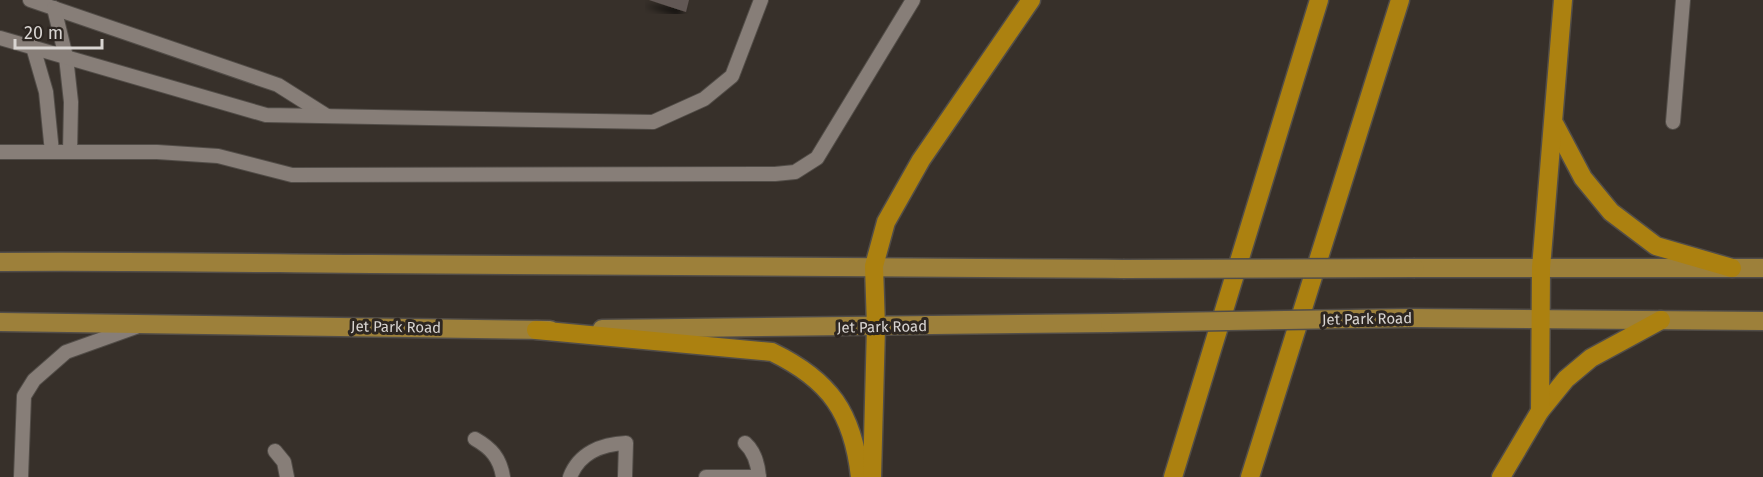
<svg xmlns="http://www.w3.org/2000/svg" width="1763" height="477" viewBox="0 0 1763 477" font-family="'Fira Sans',sans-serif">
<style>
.building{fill:#625855;filter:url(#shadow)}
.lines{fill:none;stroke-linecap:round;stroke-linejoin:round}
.service-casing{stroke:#524d48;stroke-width:16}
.primary-casing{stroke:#524d48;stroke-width:21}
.motorway-casing{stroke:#524d48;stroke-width:21}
.service{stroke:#877e78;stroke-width:14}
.primary{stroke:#9d803a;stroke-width:18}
.motorway{stroke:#ac8110;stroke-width:18}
.primary-bridge-casing{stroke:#524d48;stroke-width:21;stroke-linecap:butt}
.primary-bridge{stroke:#9d803a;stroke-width:18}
.labels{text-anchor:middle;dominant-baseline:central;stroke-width:6;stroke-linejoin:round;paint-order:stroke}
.street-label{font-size:15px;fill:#d9d5d2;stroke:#2d2621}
</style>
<defs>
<filter id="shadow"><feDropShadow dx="-5.5" dy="5.5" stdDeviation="3" flood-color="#0009"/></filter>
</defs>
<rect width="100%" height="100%" fill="#37302a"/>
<polygon class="building" points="649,0 689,0 686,12"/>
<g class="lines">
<g class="service-casing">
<g id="service">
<polyline points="30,0 278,85 327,116"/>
<polyline points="54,8 66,57 71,102 70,152"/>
<polyline points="0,38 266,115 653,122 704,99 732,76 761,0"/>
<polyline points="33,47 46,92 52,152"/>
<polyline points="1673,122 1683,0"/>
<polyline points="0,152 157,152 218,156 292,175 775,174 795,172 817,158 913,0"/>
<path d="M475,439C491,448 500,458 503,477"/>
<path d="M745,443C755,452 758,464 759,477"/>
<polyline points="275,451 284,462 287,477"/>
<polyline points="21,477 24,396 34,380 66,352 136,327"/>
<path d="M570,477C579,453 602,444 626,443L625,477"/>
<polyline points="706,477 759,477"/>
</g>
</g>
<g class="primary-casing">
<g id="primary">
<path d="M0,262C124,261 248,263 372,264C623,265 873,266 1123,269"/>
<polyline points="1415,268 1763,268"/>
<polyline points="1410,318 1763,321"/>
<polyline points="0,322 550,330"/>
<polyline points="602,329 1110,323"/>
</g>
</g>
<g class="motorway-casing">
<g id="motorway">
<polyline points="1555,125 1583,178 1611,212 1656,246 1732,268"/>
<path d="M536,330L772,352C830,380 853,413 860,477"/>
<polyline points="1540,411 1566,379 1591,358 1661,320"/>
<polyline points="872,477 876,327 874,266 886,222 921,160 1031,0"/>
<polyline points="1173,477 1319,0"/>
<polyline points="1250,477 1400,0"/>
<polyline points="1501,477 1540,411 1541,268 1563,0"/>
</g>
</g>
<use href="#service" class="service"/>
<use href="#primary" class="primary"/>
<use href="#motorway" class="motorway"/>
<g class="primary-bridge-casing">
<g id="primary-bridge">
<polyline points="1123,269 1415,268"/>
<polyline points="1110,323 1410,318"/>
</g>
</g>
<use href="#primary-bridge" class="primary-bridge"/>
</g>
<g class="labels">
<g class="street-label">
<text transform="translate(1367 319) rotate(-1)">Jet Park Road</text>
<text transform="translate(396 327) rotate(1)">Jet Park Road</text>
<text transform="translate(882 327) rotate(-1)">Jet Park Road</text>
</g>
</g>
<path d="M15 39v9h87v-9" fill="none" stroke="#d9d5d2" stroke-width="3"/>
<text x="24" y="39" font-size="18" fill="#d9d5d2" stroke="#2d2621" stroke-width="4.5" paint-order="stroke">20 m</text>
</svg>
